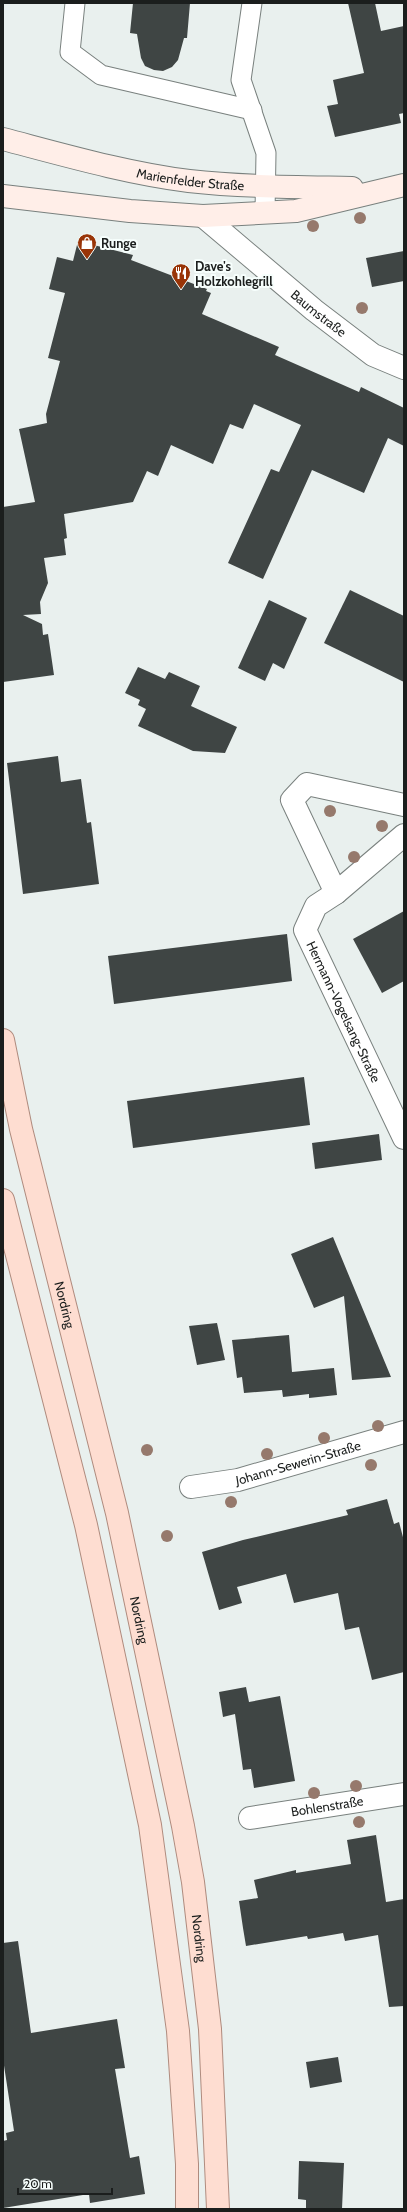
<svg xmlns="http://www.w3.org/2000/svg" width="407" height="2212" viewBox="0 0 407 2212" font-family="Cabin,sans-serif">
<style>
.building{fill:#3f4544}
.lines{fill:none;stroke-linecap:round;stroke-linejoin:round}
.lane-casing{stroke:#79807e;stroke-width:21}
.street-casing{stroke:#79807e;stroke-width:24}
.secondary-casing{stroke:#79807e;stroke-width:24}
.primary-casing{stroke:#af8b7e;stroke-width:24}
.lane{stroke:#fff;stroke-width:19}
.street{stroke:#fff;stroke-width:22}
.secondary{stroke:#ffeee8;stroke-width:22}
.primary{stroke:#feddd1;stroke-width:22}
.tree{fill:#96796c}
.labels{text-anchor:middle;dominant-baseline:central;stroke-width:4;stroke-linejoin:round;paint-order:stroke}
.street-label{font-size:13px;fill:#1b1e1d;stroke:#f6fefc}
.poi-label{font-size:13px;font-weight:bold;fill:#1b1e1d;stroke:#f6fefc;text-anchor:start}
</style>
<rect width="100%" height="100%" fill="#e9f0ee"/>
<g class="building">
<polygon points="133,3 190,3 187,38 184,38 178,60 172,67 163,71 154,70 145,66 141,58 137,34 130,33"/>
<polygon points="348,3 375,3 381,31 404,26 404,113 399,114 401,123 335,137 327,106 338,104 333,80 364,73"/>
<polygon points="78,241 133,255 131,260 207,289 206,291 211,293 202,314 279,347 275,355 359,392 361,387 404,408 404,446 388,438 364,493 312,470 263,579 228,563 271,469 279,472 301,425 254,404 243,429 230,424 213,464 171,445 158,476 147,471 133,502 64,514 67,538 64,539 66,555 44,558 48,583 40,602 41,614 23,615 42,624 43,635 48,634 54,675 3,682 3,507 35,502 19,429 47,423 46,414 60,361 48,358 65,293 49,289 57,257 73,261"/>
<polygon points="404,251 404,281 372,287 366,258"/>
<polygon points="350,590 404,616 404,682 324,643"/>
<polygon points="269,600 307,618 284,669 273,663 265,681 238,668"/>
<polygon points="138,667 165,679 169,672 200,686 191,706 237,727 225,753 193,751 138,726 146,709 138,705 140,700 125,693"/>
<polygon points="58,756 61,782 81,779 87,823 91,822 99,884 23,894 7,763"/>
<polygon points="404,911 404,981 382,993 353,939"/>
<polygon points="287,934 292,981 114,1004 108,956"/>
<polygon points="304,1077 310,1125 133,1148 127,1101"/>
<polygon points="379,1134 382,1160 315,1169 312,1143"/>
<polygon points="333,1237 347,1271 391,1377 352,1380 344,1296 314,1308 291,1254"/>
<polygon points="217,1323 225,1360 197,1365 189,1326"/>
<polygon points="289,1335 292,1372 334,1368 337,1395 309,1398 309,1394 283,1397 282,1390 244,1393 242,1377 237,1378 232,1340"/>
<polygon points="387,1499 394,1524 399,1522 404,1541 404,1672 372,1680 359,1627 345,1630 338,1593 294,1603 286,1574 237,1587 242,1603 219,1610 202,1552 243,1540 348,1515 346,1510"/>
<polygon points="246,1687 249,1702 280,1696 295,1781 254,1788 251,1769 243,1770 235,1714 223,1717 219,1692"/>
<polygon points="376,1835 386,1902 404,1899 404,2006 389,2007 378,1935 345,1941 343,1933 308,1939 307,1936 246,1946 243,1928 239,1901 258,1898 254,1880 296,1870 296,1873 351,1864 347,1840"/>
<polygon points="18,1941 31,2033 117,2019 125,2068 115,2069 130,2158 139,2156 145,2194 90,2203 89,2194 3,2208 3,2141 7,2140 6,2133 14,2131 3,2059 3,1943"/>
<polygon points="338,2057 342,2082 310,2088 306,2062"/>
<polygon points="299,2161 344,2163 342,2209 306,2209 306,2200 298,2199"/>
</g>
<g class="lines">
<g class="lane-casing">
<g id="lane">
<polyline points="75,3 70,52 101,75 252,110"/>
<polyline points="252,3 241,80 266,153 265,212"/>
</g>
</g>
<g class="street-casing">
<g id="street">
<path id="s1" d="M203,216L314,310L373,355L404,368"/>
<path id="s2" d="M404,835L336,893L316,906L305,930L404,1138"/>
<polyline points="336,893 292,800 307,784 404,805"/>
<path id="s3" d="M191,1487L238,1480L404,1432"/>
<path id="s4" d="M250,1818L404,1794"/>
</g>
</g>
<g class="secondary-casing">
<g id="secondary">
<path id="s5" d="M3,139C64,155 126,173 189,181C243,187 298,187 352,188"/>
<polyline points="3,196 130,211 203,216 296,211 404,185"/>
</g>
</g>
<g class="primary-casing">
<g id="primary">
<path id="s6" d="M3,1040L21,1129L117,1513L183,1826L193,1882L210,2029L218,2209"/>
<polyline points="3,1200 86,1525 150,1825 178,2031 187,2164 187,2209"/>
</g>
</g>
<use href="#lane" class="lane"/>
<use href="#street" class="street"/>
<use href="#secondary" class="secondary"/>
<use href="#primary" class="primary"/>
</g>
<g class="tree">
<circle cx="360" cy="218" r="6"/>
<circle cx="313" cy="226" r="6"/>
<circle cx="362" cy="308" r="6"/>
<circle cx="330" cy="811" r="6"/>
<circle cx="382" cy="826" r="6"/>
<circle cx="354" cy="857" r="6"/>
<circle cx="378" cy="1426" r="6"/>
<circle cx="324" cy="1438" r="6"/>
<circle cx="147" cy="1450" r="6"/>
<circle cx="267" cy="1454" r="6"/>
<circle cx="371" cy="1465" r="6"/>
<circle cx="231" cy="1502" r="6"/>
<circle cx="167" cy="1536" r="6"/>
<circle cx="356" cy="1786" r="6"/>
<circle cx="314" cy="1793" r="6"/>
<circle cx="359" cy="1822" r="6"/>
</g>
<defs>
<g id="shop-pin" transform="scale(1)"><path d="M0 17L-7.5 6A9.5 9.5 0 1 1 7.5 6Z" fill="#993407" stroke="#f6fefc"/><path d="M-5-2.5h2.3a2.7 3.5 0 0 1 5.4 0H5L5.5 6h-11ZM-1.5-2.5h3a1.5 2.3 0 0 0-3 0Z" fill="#fff"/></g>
<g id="restaurant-pin" transform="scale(1)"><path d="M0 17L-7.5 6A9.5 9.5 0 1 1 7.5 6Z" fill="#993407" stroke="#f6fefc"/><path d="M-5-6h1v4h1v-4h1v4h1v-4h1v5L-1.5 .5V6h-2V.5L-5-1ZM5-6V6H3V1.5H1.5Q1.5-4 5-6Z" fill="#fff"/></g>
</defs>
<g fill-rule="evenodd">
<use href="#shop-pin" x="87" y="243"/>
<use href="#restaurant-pin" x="181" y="273"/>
</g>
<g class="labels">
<g class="street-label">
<text stroke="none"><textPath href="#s5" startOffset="192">Marienfelder Straße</textPath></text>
<text stroke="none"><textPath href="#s1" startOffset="151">Baumstraße</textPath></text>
<text stroke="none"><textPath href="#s2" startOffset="230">Hermann-Vogelsang-Straße</textPath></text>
<text stroke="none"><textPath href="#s6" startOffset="272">Nordring</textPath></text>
<text stroke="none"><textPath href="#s3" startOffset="110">Johann-Sewerin-Straße</textPath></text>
<text stroke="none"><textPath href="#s6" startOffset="596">Nordring</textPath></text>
<text stroke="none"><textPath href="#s4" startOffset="78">Bohlenstraße</textPath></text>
<text stroke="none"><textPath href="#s6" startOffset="920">Nordring</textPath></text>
</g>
<g class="poi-label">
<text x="101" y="243">Runge</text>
<text x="195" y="266">Dave's<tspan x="195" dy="15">Holzkohlegrill</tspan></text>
</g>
</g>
<rect width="407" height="2212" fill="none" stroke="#1b1e1d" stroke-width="8"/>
<path d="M18 2188v6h94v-6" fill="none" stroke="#1b1e1d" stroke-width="2"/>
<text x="24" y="2188" font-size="12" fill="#1b1e1d" stroke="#f6fefc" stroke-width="3" paint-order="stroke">20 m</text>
</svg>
